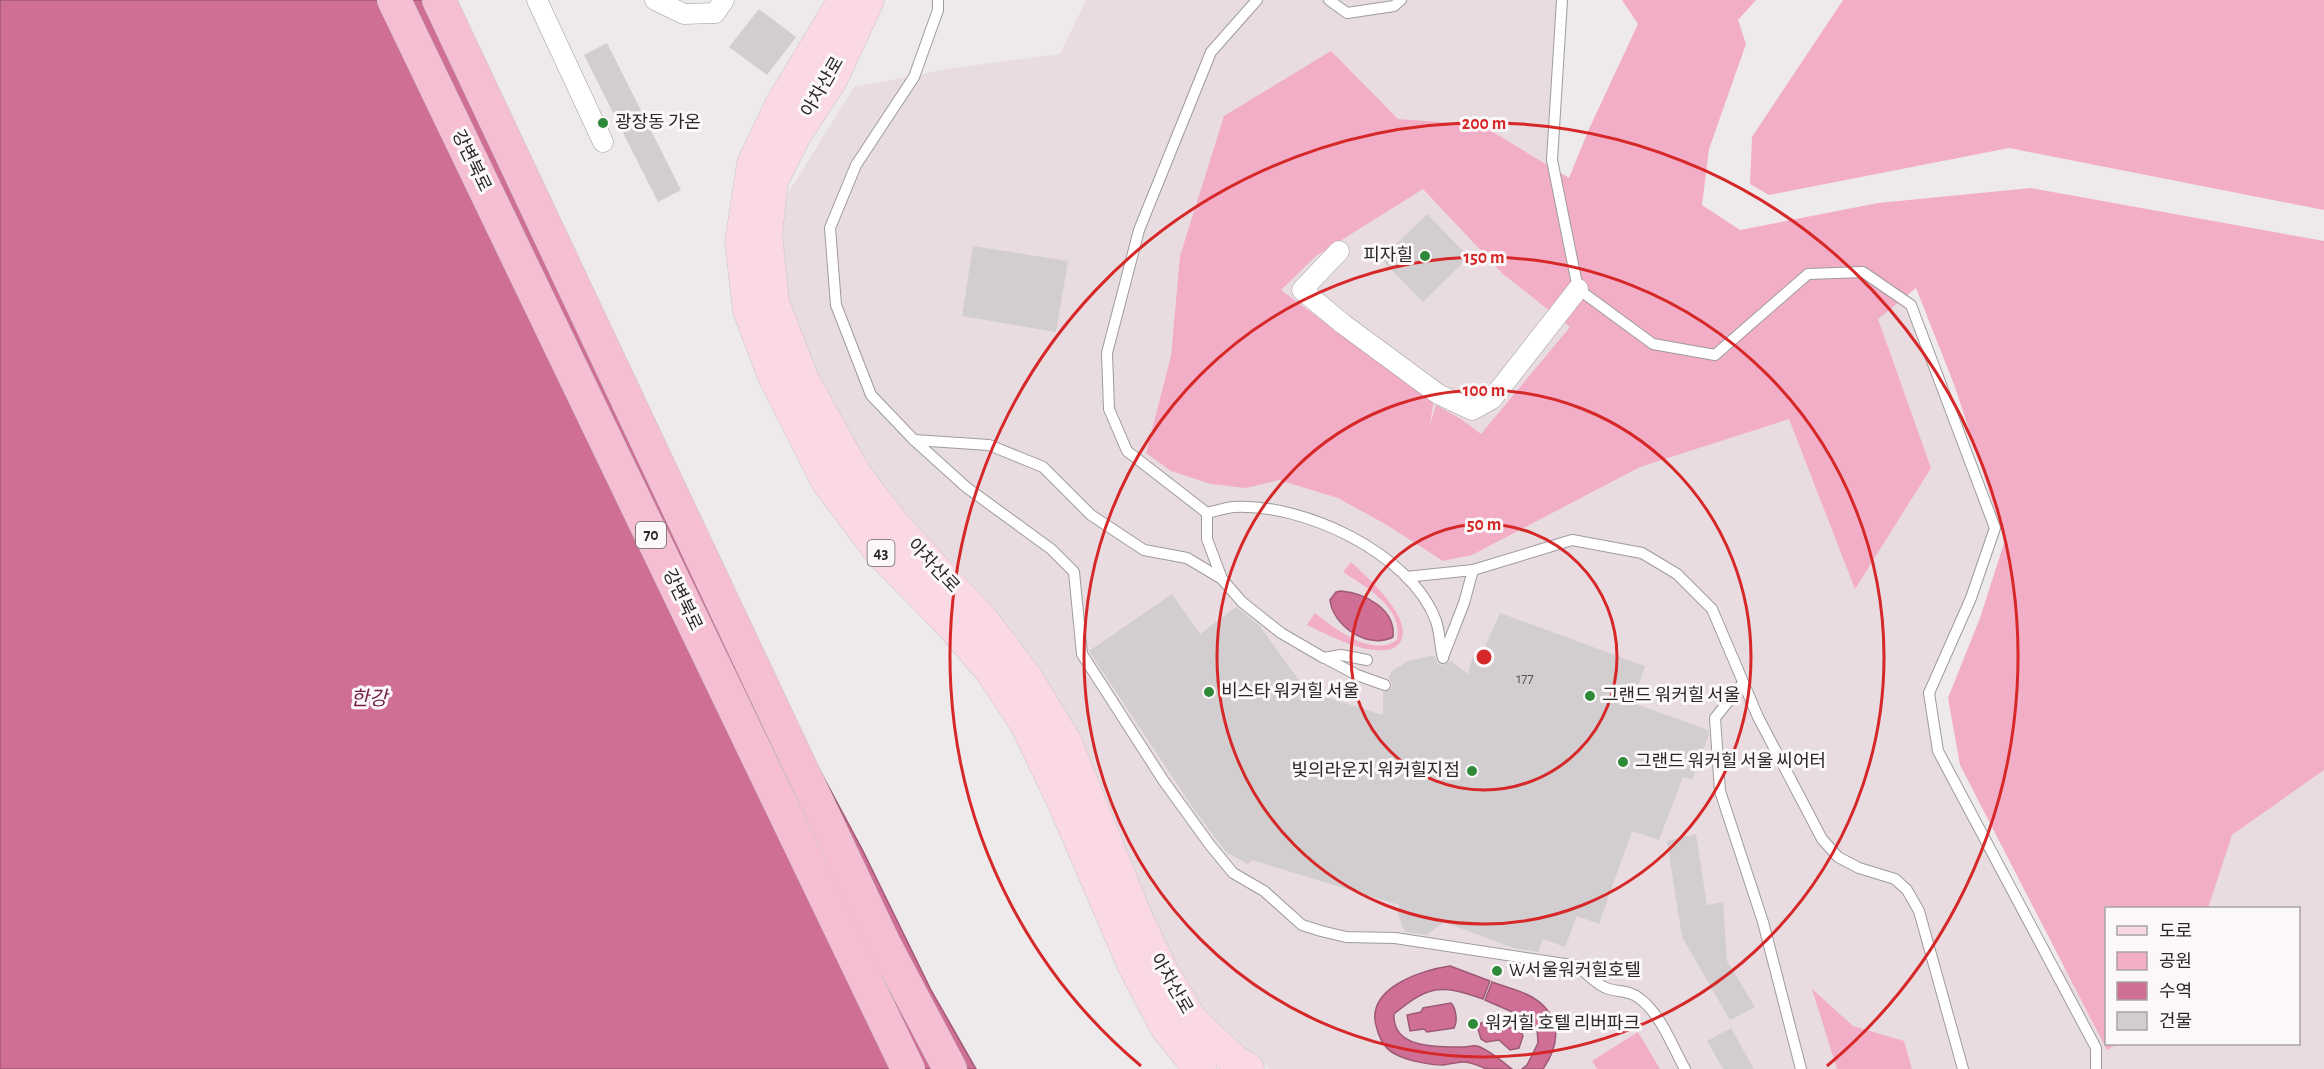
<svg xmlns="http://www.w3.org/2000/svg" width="2324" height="1069" viewBox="0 0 2324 1069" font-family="'Alegreya Sans','Noto Sans KR',sans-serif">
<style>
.built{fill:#e8dce0}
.green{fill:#f3aec7;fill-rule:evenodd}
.water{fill:#d06f96;stroke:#9e5975;stroke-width:1.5}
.building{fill:#d2cecf}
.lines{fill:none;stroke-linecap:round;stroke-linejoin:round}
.lane-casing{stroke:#9f9b9c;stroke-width:12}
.street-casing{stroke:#9f9b9c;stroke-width:21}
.primary-casing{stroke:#c7c7c7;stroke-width:33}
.highway-casing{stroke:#c7c7c7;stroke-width:34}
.lane{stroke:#fff;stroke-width:10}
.street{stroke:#fff;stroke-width:20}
.primary{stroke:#fad8e4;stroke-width:32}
.highway{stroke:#f6bed2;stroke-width:33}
.ring{fill:none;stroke:#d62828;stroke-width:3}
.poi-dot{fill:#2e8939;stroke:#fcf8f9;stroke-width:2}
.labels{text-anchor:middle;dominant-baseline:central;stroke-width:6;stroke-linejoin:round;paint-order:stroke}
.number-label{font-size:15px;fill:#535152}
.shield{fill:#fcf8f9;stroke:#686667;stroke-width:1.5}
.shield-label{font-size:16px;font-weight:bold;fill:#292728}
.street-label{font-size:18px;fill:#292728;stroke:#fcf8f9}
.poi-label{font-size:18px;fill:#292728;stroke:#fcf8f9;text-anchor:start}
.water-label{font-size:20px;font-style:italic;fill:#721a45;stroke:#fcf8f9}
.centre{fill:#d62828;stroke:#fcf8f9;stroke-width:3}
.ring-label{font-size:18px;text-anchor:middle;font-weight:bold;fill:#d62828;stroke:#fcf8f9;stroke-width:6;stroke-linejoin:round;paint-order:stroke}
</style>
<rect width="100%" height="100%" fill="#eeeaec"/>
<polygon class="built" points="1086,0 1562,0 1553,153 1578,289 1808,274 1911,305 1995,528 1929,693 1938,751 2057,974 2106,935 2106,1044 2298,1044 2298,908 2140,908 2232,835 2324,770 2324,1069 1270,1069 1225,1040 1183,991 812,372 786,300 777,249 788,193 854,87 953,68 1060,54"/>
<g class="green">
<path d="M1622,0H1756L1738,20L1746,44L1709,149L1702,205L1740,230L1878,203L2031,188L2324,241V770L2232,835L2208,908H2106V1044H2117L2107,1050L1960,765L1948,698L1980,618L2005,540L1955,387L1916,288L1878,319L1931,468L1855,589L1789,419L1640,467L1472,555L1443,561L1387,525L1338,498L1279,480L1246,488L1211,484L1171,471L1146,453L1171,356L1180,256L1224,116L1331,51L1398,119L1481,125L1569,178L1589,129L1638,24ZM1423,189L1503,274L1570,327L1481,434L1461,419L1436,405L1430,425L1434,398L1361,349L1281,290L1316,256Z"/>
<polygon points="1843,0 2324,0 2324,210 2009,148 1769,195 1750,184 1752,137"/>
<path d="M1351,562C1367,577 1413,617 1401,641C1398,646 1392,650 1386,650C1358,652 1331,636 1307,625L1315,613C1333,628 1373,658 1397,640C1404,608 1366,587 1343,572Z"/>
<polygon points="1812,989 1853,1026 1904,1041 1912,1069 1837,1069"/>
<polygon points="1638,1032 1660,1069 1597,1069 1592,1061"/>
</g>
<g class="water">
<polygon points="0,0 440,0 794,722 863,851 931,990 976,1069 0,1069"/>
<path d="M1341,591C1365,593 1396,609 1393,637C1368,650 1333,626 1330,600L1336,592Z"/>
<path d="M1450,966L1490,981L1483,999C1441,984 1429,985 1394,1014C1392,1049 1438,1047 1463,1047C1467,1047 1473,1045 1477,1046C1488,1049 1503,1062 1512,1069C1503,1069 1492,1069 1484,1068C1477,1065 1471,1062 1463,1062C1457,1062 1451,1064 1444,1065C1430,1065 1408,1061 1395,1054C1385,1049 1380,1040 1377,1029C1363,989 1421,970 1450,966Z"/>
<path d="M1492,982C1505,987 1520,990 1532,997C1562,1015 1561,1043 1543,1069H1522L1527,1065L1538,1043L1537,1027L1526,1018L1485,1000Z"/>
<path d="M1451,1003C1456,1008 1458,1022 1454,1028L1427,1032L1424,1029L1410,1031L1407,1015L1421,1012L1423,1008Z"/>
<path d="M1490,1019L1495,1020L1504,1028C1513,1027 1519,1026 1523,1036L1519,1048L1510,1050L1499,1040L1486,1042L1481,1039L1478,1029L1481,1023Z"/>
</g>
<g class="building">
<polygon points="759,9 796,37 767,75 729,47"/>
<polygon points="607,43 681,190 658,202 584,55"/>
<polygon points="1427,214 1469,257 1423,302 1381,259"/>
<polygon points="973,246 1068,261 1056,332 962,316"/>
<polygon points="1172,594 1200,634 1236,607 1259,625 1307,691 1383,715 1383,692 1392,688 1392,683 1388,678 1392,671 1408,661 1430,656 1435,656 1437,663 1441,665 1451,661 1468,674 1473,656 1480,658 1500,613 1645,666 1633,703 1708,730 1709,734 1692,780 1683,777 1659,840 1632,831 1599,924 1577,916 1565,947 1543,939 1538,952 1513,948 1444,922 1427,935 1405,932 1398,915 1399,905 1252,860 1248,864 1226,852 1193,808 1089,651"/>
<polygon points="1696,834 1707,905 1723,902 1727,961 1755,1007 1730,1020 1682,937 1667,841"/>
<polygon points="1731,1028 1754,1069 1723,1069 1707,1041"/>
</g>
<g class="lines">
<g class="lane-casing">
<g id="lane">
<polyline points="938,0 938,10 914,77 856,165 830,228 836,305 871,395 914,440 989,445 1043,467 1091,515 1144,550 1187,558 1222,579 1242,602 1281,633 1324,658 1341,655 1367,660"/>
<polyline points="1329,0 1347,13 1394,6 1401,0"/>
<polyline points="1562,0 1552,160 1578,289 1653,344 1715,355 1808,274 1863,272 1911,305 1995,528 1971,598 1929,693 1938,751 2096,1048 2096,1069"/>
<path d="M914,440L966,487L1051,549L1074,572L1082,654L1163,780L1210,845L1233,873L1264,891L1302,925L1321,931L1346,937L1395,938L1578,966C1586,973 1594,982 1604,987C1615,993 1628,989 1639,998C1661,1014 1672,1046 1685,1069"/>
<polyline points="1207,513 1127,451 1109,409 1107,353 1139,230 1211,52 1257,0"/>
<polyline points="1406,577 1473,570 1572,540 1642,553 1677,574 1712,609 1758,717 1822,839 1838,857 1859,868 1895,879 1907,890 1919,911 1963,1069"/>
<path d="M1222,579L1207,539V513C1215,511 1225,508 1234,507C1303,503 1411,553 1436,621C1440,633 1440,646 1443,658"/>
<polyline points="1443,657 1464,603 1473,570"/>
<polyline points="1325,658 1357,675 1385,685"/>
<polyline points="1743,683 1715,718 1720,791 1763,922 1801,1069"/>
</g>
</g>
<g class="street-casing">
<g id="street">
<polyline points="537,0 603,142"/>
<polyline points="655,0 684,14 715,13 724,0"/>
<polyline points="1339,251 1302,290 1343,324 1438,394 1472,410 1492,399 1578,289"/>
</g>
</g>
<g class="primary-casing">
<g id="primary">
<polyline points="844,0 781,105 753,164 741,242 749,310 773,374 827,481 882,554 952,625 992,672 1026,724 1063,801 1133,964 1166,1027 1200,1069"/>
<polyline points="868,0 832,78 795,135 772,181 766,234 773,302 802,378 855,474 895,526 984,622 1028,680 1066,743 1137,919 1162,971 1192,1021 1236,1062 1248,1069"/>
</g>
</g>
<g class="highway-casing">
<g id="highway">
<polyline points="394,0 908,1069"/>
<polyline points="439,0 884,944 950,1069"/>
</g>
</g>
<use href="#lane" class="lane"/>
<use href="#street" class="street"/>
<use href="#primary" class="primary"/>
<use href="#highway" class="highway"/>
</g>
<g class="ring">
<circle cx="1484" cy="657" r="133"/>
<circle cx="1484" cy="657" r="267"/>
<circle cx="1484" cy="657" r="400"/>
<path d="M1141 1066A534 534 0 1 1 1827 1066"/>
</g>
<g class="poi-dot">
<circle cx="603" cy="123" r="6"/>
<circle cx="1425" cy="256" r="6"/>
<circle cx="1209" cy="692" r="6"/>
<circle cx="1590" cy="696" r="6"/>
<circle cx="1623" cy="762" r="6"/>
<circle cx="1472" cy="771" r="6"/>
<circle cx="1497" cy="971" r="6"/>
<circle cx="1473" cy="1024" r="6"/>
</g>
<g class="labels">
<g class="number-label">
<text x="1525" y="678">177</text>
</g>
<g class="shield">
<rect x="636" y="522" width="30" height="26" rx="4.5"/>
<rect x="867.5" y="540" width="27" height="26" rx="4.5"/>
</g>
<g class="shield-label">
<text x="651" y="535">70</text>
<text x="881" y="553">43</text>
</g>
<g class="street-label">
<text transform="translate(823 87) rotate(-60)">아차산로</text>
<text transform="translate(471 161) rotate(64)">강변북로</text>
<text transform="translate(933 566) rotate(47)">아차산로</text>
<text transform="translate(682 600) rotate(64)">강변북로</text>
<text transform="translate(1171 984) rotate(60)">아차산로</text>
</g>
<g class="poi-label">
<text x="615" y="123">광장동 가온</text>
<text x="1413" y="256" text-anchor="end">피자힐</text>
<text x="1221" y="692">비스타 워커힐 서울</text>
<text x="1602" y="696">그랜드 워커힐 서울</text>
<text x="1635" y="762">그랜드 워커힐 서울 씨어터</text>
<text x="1460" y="771" text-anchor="end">빛의라운지 워커힐지점</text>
<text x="1509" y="971">W서울워커힐호텔</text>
<text x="1485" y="1024">워커힐 호텔 리버파크</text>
</g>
<g class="water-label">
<text x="369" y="699">한강</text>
</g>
</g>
<circle cx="1484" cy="657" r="9" class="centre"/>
<g class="ring-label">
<text x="1484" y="129">200 m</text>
<text x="1484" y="263">150 m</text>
<text x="1484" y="396">100 m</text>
<text x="1484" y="530">50 m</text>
</g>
<rect x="2105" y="907" width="195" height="138" fill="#fcf8f9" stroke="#a8a4a5" stroke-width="1.5"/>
<rect x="2117" y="926" width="30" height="9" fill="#fad8e4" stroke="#a8a4a5" stroke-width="1.5"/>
<text x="2159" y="937" font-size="18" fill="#292728">도로</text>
<rect x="2117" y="952" width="30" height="18" fill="#f3aec7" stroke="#a8a4a5" stroke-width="1.5"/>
<text x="2159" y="967" font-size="18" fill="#292728">공원</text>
<rect x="2117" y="982" width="30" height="18" fill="#d06f96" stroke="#a8a4a5" stroke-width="1.5"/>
<text x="2159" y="997" font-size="18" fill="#292728">수역</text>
<rect x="2117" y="1012" width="30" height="18" fill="#d2cecf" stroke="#a8a4a5" stroke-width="1.5"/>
<text x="2159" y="1027" font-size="18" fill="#292728">건물</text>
</svg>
